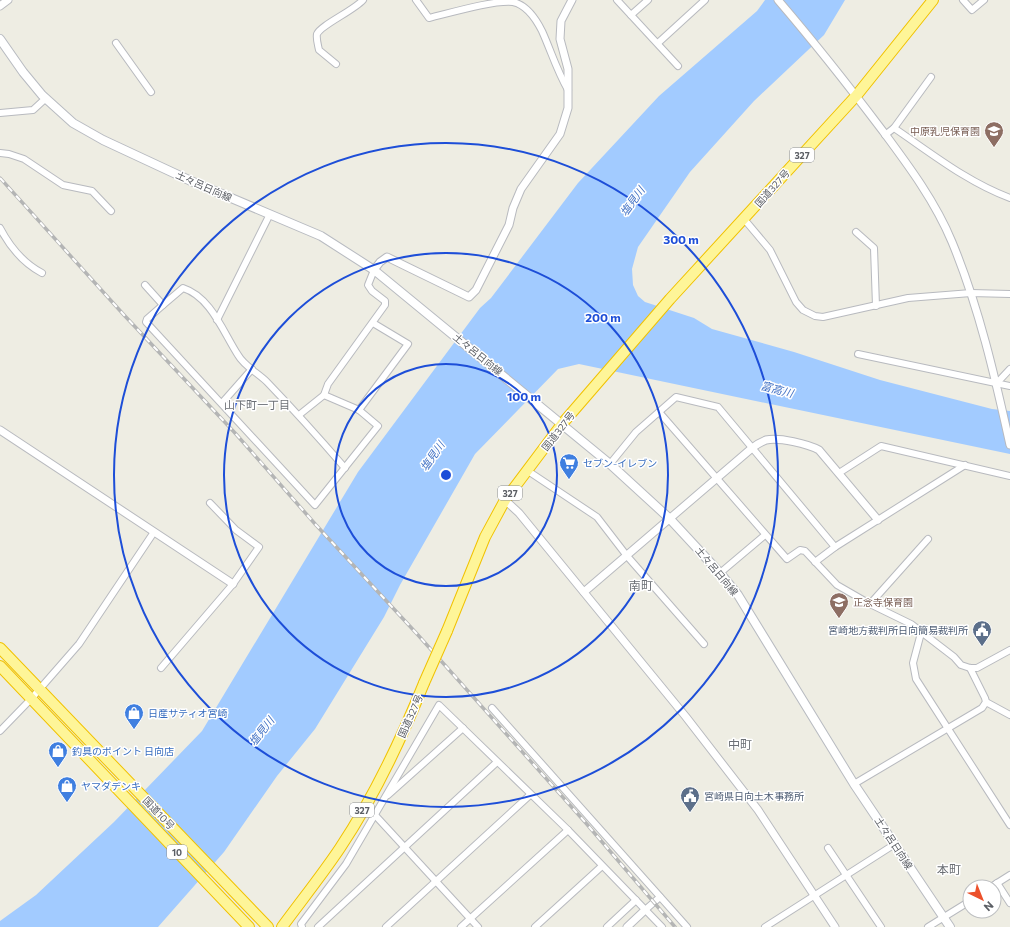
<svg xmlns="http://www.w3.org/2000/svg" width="1010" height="927" viewBox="0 0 1010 927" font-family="Commissioner,'Noto Sans JP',sans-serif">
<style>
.water{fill:#a2cbff}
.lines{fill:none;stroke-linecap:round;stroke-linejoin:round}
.minor-casing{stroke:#b8babf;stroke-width:8}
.tertiary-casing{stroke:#b8babf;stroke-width:9}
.secondary-casing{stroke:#b8bbc1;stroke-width:10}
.trunk-casing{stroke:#f1c200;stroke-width:12}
.minor{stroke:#fff;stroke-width:6}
.tertiary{stroke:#fff;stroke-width:7}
.secondary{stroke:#fff;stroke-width:8}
.trunk{stroke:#fef598;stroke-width:10}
.rail-casing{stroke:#b4b5b5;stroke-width:3.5}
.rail{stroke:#fff;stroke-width:2;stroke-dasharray:6;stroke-linecap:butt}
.trunk-bridge-casing{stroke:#f1c200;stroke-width:12;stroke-linecap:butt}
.trunk-bridge{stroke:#fef598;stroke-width:10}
.ring{fill:none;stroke:#1d4ed8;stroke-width:2}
.labels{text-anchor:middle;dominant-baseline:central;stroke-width:3;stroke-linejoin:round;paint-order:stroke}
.shield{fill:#fff;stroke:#8c8e92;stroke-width:1}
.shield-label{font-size:9px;font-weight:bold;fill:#5b5e64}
.education-label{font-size:10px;fill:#785e54;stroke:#fff;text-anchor:end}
.street-label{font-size:10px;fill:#5b5e64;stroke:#fff}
.shop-label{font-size:10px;fill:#366cbe;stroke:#fff;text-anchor:start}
.service-label{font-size:10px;fill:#4e5e75;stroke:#fff;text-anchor:end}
.water-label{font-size:11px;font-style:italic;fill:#4272c5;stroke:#fff}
.neighbourhood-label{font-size:11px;fill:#6c7076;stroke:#fff}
.quarter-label{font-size:12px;fill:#6c7076;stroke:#fff}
.centre{fill:#1d4ed8;stroke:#fff;stroke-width:2}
.ring-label{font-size:12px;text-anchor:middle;font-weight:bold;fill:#1d4ed8;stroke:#fff;stroke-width:3;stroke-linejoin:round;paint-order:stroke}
</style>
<rect width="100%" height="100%" fill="#eeede3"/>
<polygon class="water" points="765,0 845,0 824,35 754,101 690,172 638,247 632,269 633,285 638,296 645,302 694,318 712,329 794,352 880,380 992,409 1010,411 1010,454 579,364 558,369 475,454 400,585 384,617 315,729 277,776 224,852 158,927 0,927 0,921 36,895 114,822 202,731 358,472 480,308 491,298 578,183 659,96 757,11"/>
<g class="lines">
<g class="minor-casing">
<g id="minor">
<path d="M416,0L429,18C450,13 493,0 513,2C527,5 536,19 542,31C551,51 557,71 568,90"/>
<polyline points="617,0 678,66"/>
<polyline points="963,0 972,10 984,0"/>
<polyline points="631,15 648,0"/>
<polyline points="116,43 151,92"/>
<polyline points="658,43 705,0"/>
<path d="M336,64L319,50C318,45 316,39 317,34C321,25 353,11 363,0"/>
<polyline points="0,113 33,110 45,99"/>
<polyline points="894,128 931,77"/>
<path d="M885,135L894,128C931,153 967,182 1010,198"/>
<polyline points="0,153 9,154 24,159 63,185 92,191 111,211"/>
<polyline points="744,219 770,250 796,302 803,310 815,316 823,317 908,298 971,293 1010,294"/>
<path d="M0,228C10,247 23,263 42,273"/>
<polyline points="856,232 874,248 876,306"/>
<path d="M145,285L163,305L183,288C211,297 223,332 238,355C244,366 258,373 267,382C294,410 320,439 345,468"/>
<polyline points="163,305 147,319 146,322 315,505 378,426 359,410 324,395"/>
<polyline points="217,320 270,214"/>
<polyline points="858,354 1010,386"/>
<polyline points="996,384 1010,369"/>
<polyline points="222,403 252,369"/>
<polyline points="359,410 408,344 373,323"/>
<polyline points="659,412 787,559 800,550 805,551 837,585 870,604 911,624 954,657 961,665 970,668 977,668 1010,650"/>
<polyline points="299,415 324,395 328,384 385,305 385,301 372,291 368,285 374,270"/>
<polyline points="610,464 636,432 676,397 718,407 835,547"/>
<polyline points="528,471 597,517 627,556 704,644"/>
<polyline points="839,473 881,446 1010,476"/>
<polyline points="815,562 835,547 965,465"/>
<polyline points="720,573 765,535"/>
<polyline points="870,604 928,539"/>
<polyline points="921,633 913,663 916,679 1010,825"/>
<polyline points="161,668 233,584 259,547 236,530 210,503"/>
<polyline points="986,702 1010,715"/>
<polyline points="492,708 687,927"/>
<polyline points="0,731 31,699 79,644 154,532"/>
<polyline points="854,784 982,708 986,702 985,698 970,668"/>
<polyline points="388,795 463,728"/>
<polyline points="374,814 478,927"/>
<polyline points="828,848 881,927"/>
<polyline points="997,883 1010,903"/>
<polyline points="991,887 1010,875"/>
<polyline points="645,910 660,897"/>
<polyline points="302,927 301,924 346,864 439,705 568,830 662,927"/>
<polyline points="318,927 497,762"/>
<polyline points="386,927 530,795"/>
<polyline points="461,927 568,830"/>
<polyline points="535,927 602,866"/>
<polyline points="607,927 636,900"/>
<polyline points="765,927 895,844"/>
<polyline points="928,927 970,901"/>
</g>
</g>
<g class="tertiary-casing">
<g id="tertiary">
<path d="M778,0C814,42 848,85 882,130C908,165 935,201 952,242C979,307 995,377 1010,445"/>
<polyline points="0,6 8,0"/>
<polyline points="374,270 380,262 387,257 469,297 476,290 509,225 513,208 521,189 560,134 568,108 568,69 560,39 561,21 572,0"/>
<polyline points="0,430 233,584"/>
<polyline points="505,500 519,513 686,717 758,810 835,927"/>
<path d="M584,592L752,448C756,445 761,442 766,440C779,437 808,444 819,450L878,520"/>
<polyline points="627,927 645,910"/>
</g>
</g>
<g class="secondary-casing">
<polyline id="secondary" points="0,39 23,72 42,95 73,123 103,140 191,181 321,236 374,270 610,464 670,519 720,573 738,595 854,784 950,927"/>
</g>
<g class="trunk-casing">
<g id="trunk">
<polyline points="447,631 485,537 505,500 562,424 670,299 856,96 933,0"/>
<polyline points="0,648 268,927"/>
<polyline points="0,666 249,927"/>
<path d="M282,927C301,901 322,875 340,848C374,797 401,740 424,683"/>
</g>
</g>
<use href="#minor" class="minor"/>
<use href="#tertiary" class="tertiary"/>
<use href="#secondary" class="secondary"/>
<use href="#trunk" class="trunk"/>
<g class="rail-casing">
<polyline id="rail" points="0,178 124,315 235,433 316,525 418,635 585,822 675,927"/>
</g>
<use href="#rail" class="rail"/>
<g class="trunk-bridge-casing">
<polyline id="trunk-bridge" points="424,683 447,631"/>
</g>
<use href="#trunk-bridge" class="trunk-bridge"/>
</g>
<g class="ring">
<circle cx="446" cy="475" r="111"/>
<circle cx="446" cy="475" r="222"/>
<circle cx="446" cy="475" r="332"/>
</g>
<defs>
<g id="school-pin" transform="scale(1)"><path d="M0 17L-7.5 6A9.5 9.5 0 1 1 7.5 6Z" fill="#8d6e63" stroke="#fff"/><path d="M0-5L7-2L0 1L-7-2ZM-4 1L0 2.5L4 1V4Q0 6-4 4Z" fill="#fff"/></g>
<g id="supermarket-pin" transform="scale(1)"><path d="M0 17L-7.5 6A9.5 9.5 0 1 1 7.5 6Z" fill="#3f7fe0" stroke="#fff"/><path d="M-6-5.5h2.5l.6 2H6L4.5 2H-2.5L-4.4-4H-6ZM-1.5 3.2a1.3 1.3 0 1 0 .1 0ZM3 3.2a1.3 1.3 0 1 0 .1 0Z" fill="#fff"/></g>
<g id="civic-pin" transform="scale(1)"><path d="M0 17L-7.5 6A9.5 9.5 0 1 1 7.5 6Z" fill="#5c6f8a" stroke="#fff"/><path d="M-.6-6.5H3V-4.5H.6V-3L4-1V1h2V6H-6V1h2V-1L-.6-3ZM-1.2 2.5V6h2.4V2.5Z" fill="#fff"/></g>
<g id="shop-pin" transform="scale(1)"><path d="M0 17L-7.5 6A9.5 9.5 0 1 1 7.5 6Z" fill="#3f7fe0" stroke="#fff"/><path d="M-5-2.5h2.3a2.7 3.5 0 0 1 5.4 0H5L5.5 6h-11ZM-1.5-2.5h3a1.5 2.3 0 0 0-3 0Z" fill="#fff"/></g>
</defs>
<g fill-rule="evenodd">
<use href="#school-pin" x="994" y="131"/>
<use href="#supermarket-pin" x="569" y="463"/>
<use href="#school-pin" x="839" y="602"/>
<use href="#civic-pin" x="982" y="630"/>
<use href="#shop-pin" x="134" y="713"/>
<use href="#shop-pin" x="58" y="751"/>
<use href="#shop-pin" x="67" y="786"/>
<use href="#civic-pin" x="690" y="796"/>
</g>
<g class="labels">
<g class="shield">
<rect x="790" y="148" width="24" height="14" rx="3"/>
<rect x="498" y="486" width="24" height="14" rx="3"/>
<rect x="350" y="803" width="24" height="14" rx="3"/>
<rect x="167" y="845" width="20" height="14" rx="3"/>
</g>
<g class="shield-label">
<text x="802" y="155">327</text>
<text x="510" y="493">327</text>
<text x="362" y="810">327</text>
<text x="177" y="852">10</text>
</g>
<g class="education-label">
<text x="980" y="131">中原乳児保育園</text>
<text x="853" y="602" text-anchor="start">正念寺保育園</text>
</g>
<g class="street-label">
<text transform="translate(204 186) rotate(24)">土々呂日向線</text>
<text transform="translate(772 188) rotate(-48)">国道327号</text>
<text transform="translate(478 354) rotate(39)">土々呂日向線</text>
<text transform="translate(558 431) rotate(-52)">国道327号</text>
<text transform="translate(717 571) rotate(50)">土々呂日向線</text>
<text transform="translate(410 716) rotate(-66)">国道327号</text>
<text transform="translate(159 813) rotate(46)">国道10号</text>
<text transform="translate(894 843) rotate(57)">土々呂日向線</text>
</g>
<g class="shop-label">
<text x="583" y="463">セブン-イレブン</text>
<text x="148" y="713">日産サティオ宮崎</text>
<text x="72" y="751">釣具のポイント 日向店</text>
<text x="81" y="786">ヤマダデンキ</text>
</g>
<g class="service-label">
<text x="968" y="630">宮崎地方裁判所日向簡易裁判所</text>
<text x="704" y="796" text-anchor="start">宮崎県日向土木事務所</text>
</g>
<g class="water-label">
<text transform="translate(632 201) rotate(-54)">塩見川</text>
<text transform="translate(777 389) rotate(15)">富高川</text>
<text transform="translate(432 456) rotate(-55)">塩見川</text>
<text transform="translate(261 731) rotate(-52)">塩見川</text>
</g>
<g class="neighbourhood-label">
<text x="257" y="404">山下町一丁目</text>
</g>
<g class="quarter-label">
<text x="641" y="585">南町</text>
<text x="740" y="744">中町</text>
<text x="949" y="869">本町</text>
</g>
</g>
<circle cx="446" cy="475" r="6" class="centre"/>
<g class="ring-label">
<text x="681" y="244">300 m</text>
<text x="603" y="322">200 m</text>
<text x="524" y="401">100 m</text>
</g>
<g transform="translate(982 899) rotate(137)"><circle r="19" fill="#ffffff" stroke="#bdbfc1"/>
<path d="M0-3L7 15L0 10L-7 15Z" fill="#ec512b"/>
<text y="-6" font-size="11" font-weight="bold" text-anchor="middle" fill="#5b5e64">N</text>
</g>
</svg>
